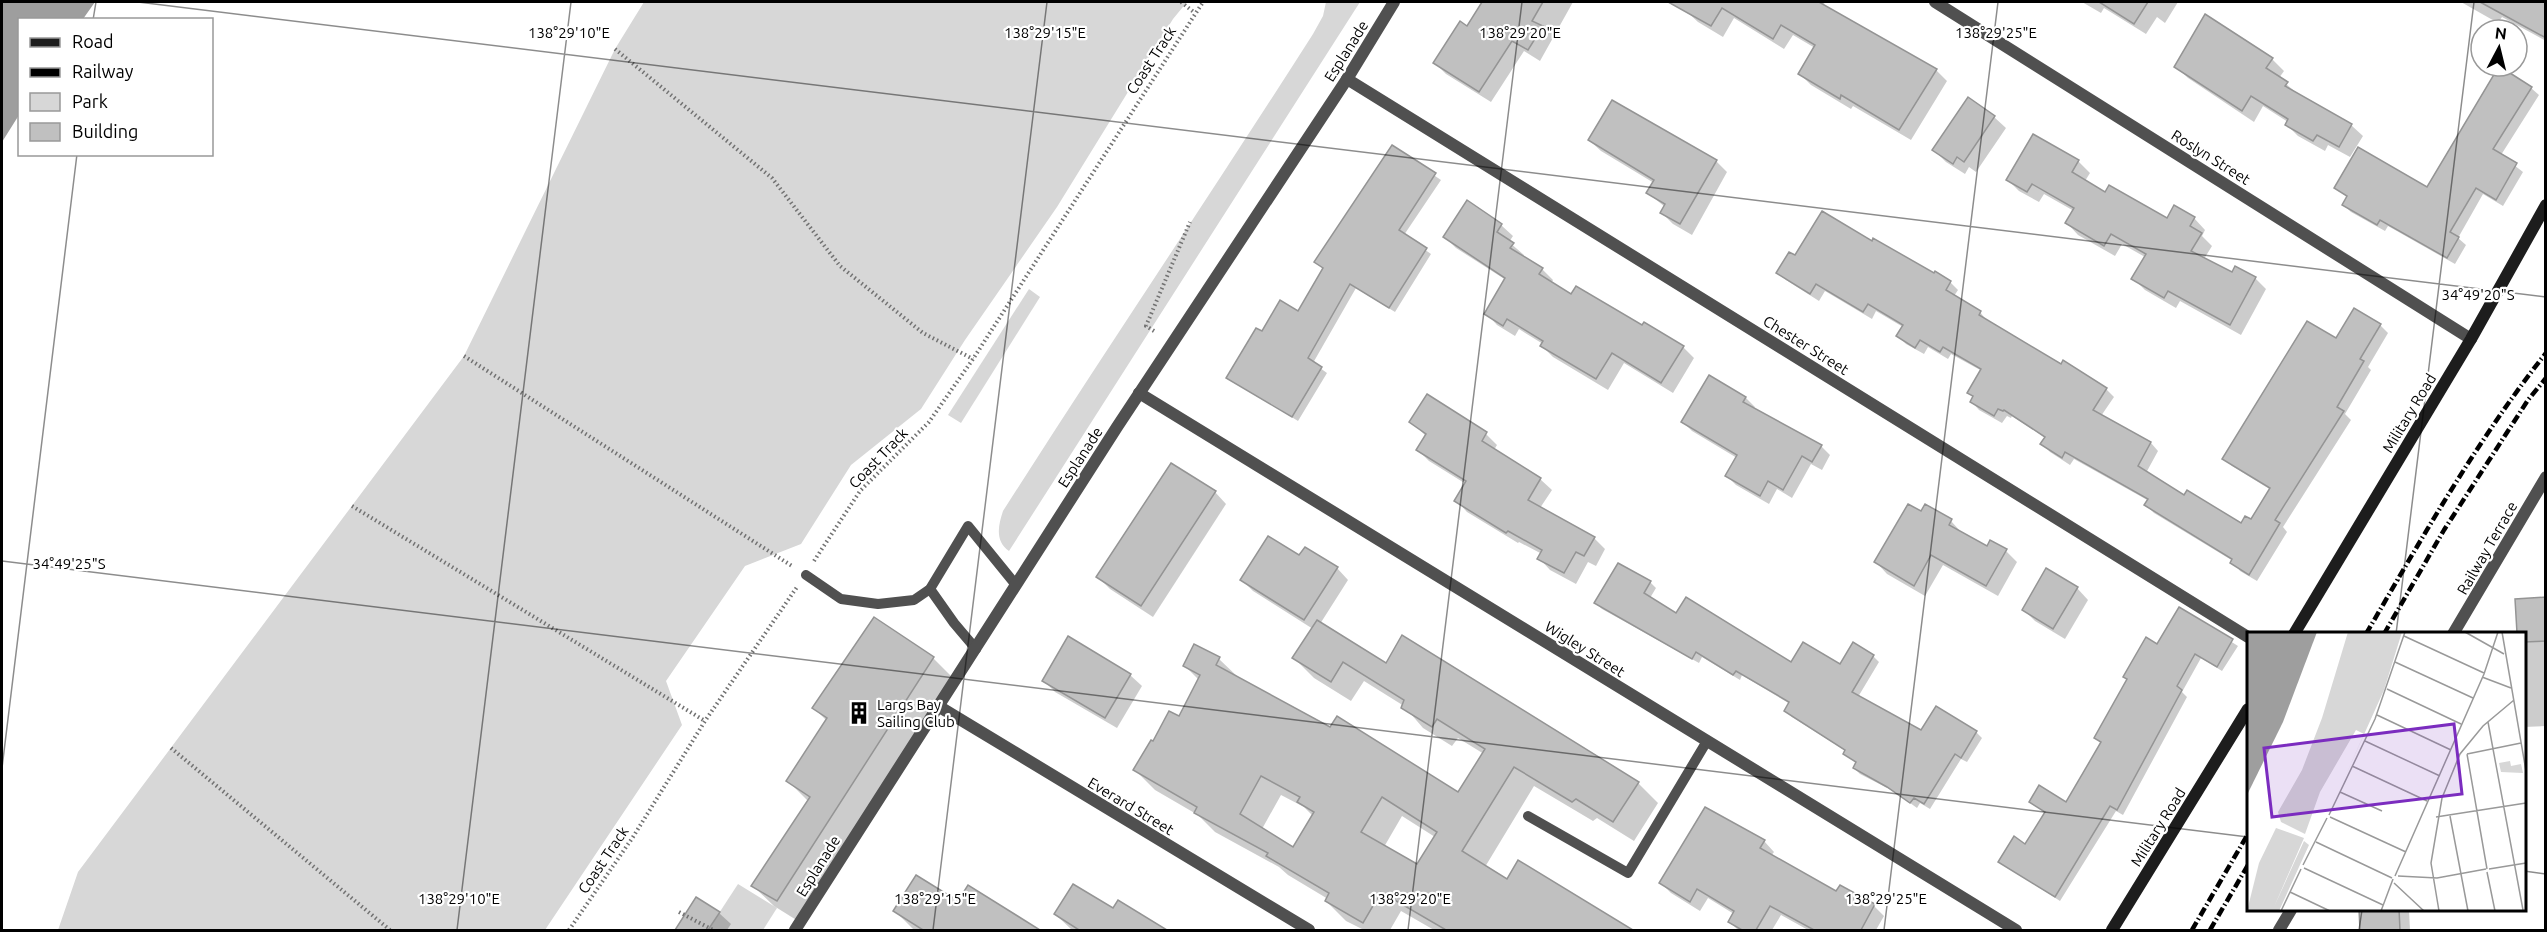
<svg xmlns="http://www.w3.org/2000/svg" width="2547" height="932" viewBox="0 0 2547 932" font-family="Ubuntu,sans-serif">
<style>
.green{fill:#d7d7d7}
.water{fill:#9e9e9e}
.shadow{fill:#0003;fill-rule:evenodd}
.building{fill:#c0c0c0;stroke:#949494;stroke-width:1.5;fill-rule:evenodd}
.lines{fill:none;stroke-linecap:round;stroke-linejoin:round}
.path{stroke:#727272;stroke-width:4;stroke-dasharray:1.5 3;stroke-linecap:butt}
.service{stroke:#505050;stroke-width:10}
.minor{stroke:#505050;stroke-width:12}
.tertiary{stroke:#505050;stroke-width:12}
.secondary{stroke:#1d1d1d;stroke-width:12}
.rail{stroke:#000;stroke-width:4.5;stroke-dasharray:9 3 1.5 3;stroke-linecap:butt}
.ticks{fill:none;stroke:#000;stroke-width:1.5;stroke-opacity:0.45}
.labels{text-anchor:middle;dominant-baseline:central;stroke-width:4.5;stroke-linejoin:round;paint-order:stroke}
.street-label{font-size:15px;fill:#000;stroke:#fff}
.poi-label{font-size:15px;fill:#000;stroke:#fff;text-anchor:start}
.inset-road{fill:none;stroke:#999;stroke-width:1.5}
.view{fill:#7b2cbf;fill-opacity:0.15;stroke:#7b2cbf;stroke-width:3}
.inset-edge{fill:none;stroke:#000;stroke-width:3}
.ticks-label{font-size:15px;text-anchor:middle;fill:#000;stroke:#fff;stroke-width:4.5;stroke-linejoin:round;paint-order:stroke}
</style>
<rect width="100%" height="100%" fill="#fff"/>
<g class="green">
<polygon points="644,2 1187,2 1173,19 1057,207 965,340 921,409 851,465 801,544 745,566 666,681 682,725 545,930 58,930 78,872 464,356 615,49"/>
<path d="M1326,2H1360L1009,551C995,541 998,526 1003,511C1105,351 1211,194 1313,34L1323,16Z"/>
<polygon points="1029,289 1040,297 961,423 948,415"/>
<polygon points="738,884 777,908 763,930 708,930"/>
</g>
<polygon class="water" points="2,2 95,2 83,19 20,20 19,115 2,142"/>
<g class="shadow">
<polygon points="1484,2 1573,2 1540,61 1524,51 1491,102 1446,74 1435,63 1468,28"/>
<polygon points="1692,2 1825,2 1823,6 1936,70 1947,81 1911,140 1853,106 1851,109 1811,85 1800,74 1815,48 1793,35 1784,49 1734,18 1723,37 1698,22 1686,11"/>
<polygon points="2082,2 2178,2 2165,23 2157,17 2146,34 2104,8 2101,13"/>
<polygon points="2461,2 2546,2 2546,41 2502,17 2498,23"/>
<polygon points="2206,17 2272,59 2284,71 2279,78 2298,94 2351,125 2363,136 2350,157 2328,145 2325,151 2298,136 2287,125 2288,122 2263,106 2254,122 2188,78 2176,66"/>
<polygon points="2531,88 2539,95 2501,155 2523,172 2503,206 2483,194 2458,238 2466,245 2455,264 2388,226 2385,231 2351,212 2344,205 2348,198 2336,188 2428,189"/>
<polygon points="1994,117 2006,128 1976,172 1969,167 1965,174 1946,162 1934,150"/>
<polygon points="2033,136 2078,161 2090,173 2085,181 2106,194 2167,220 2194,218 2205,230 2202,236 2212,246 2204,259 2232,274 2255,278 2266,289 2241,335 2180,301 2176,308 2145,290 2133,278 2145,257 2122,244 2115,256 2078,235 2067,223 2074,211 2044,194 2039,202 2019,191 2008,180"/>
<polygon points="1589,140 1716,161 1727,172 1692,235 1673,224 1662,213 1665,207 1648,193 1654,183 1601,151"/>
<polygon points="1392,147 1441,180 1404,235 1431,254 1395,312 1356,288 1313,363 1327,373 1298,421 1228,378 1263,333 1299,313 1324,269 1316,262"/>
<polygon points="1501,225 1513,236 1509,242 1524,255 1523,257 1542,269 1553,280 1551,284 1571,297 1683,347 1694,358 1673,393 1624,363 1608,390 1553,357 1542,346 1543,344 1519,329 1515,336 1497,325 1486,313 1506,280 1456,248 1445,237"/>
<polygon points="1872,243 1950,282 1958,290 1954,296 1980,312 1988,322 2106,389 2114,397 2101,416 2151,443 2158,451 2146,473 2184,497 2242,525 2252,521 2271,490 2232,466 2224,459 2337,340 2380,325 2388,333 2368,367 2371,370 2345,414 2351,420 2283,527 2287,532 2257,581 2240,571 2233,561 2154,513 2146,505 2149,501 2074,459 2070,465 2050,452 2042,444 2046,438 2012,416 2011,418 2007,416 2002,423 1979,410 1972,402 1982,371 1951,354 1948,359 1928,347 1924,354 1906,344 1898,336 1903,327 1876,311 1872,319 1825,291 1819,301 1786,280 1778,272 1795,257"/>
<polygon points="1746,398 1755,407 1753,409 1821,446 1830,455 1822,470 1811,464 1792,498 1777,489 1769,504 1736,485 1727,476 1737,458 1692,431 1683,422"/>
<polygon points="1411,422 1486,434 1497,445 1494,450 1540,479 1552,490 1540,508 1594,538 1605,549 1596,566 1588,562 1576,584 1550,570 1539,558 1542,554 1519,542 1518,543 1467,512 1456,500 1466,484 1429,461 1418,450 1426,436"/>
<polygon points="1215,492 1226,504 1153,617 1110,589 1098,577"/>
<polygon points="1922,514 1951,521 1962,533 1988,548 2006,551 2017,562 1998,596 1943,565 1925,596 1887,574 1876,562"/>
<path d="M1300,557L1337,568L1348,580L1320,624L1386,665L1638,783L1658,803L1634,841L1597,818L1593,821L1534,786L1485,867L1507,881L1519,862L1630,930H1434L1401,911L1390,930H1364L1346,921L1326,901L1328,899L1288,875L1279,867L1215,832L1198,815L1155,790L1135,770L1154,743L1179,718L1199,680L1184,665L1219,659L1240,679L1458,794L1484,754L1458,738L1452,746L1423,728L1404,706L1364,681L1351,701L1314,678L1294,658L1313,629L1253,591L1242,580ZM1281,795L1304,807L1313,816L1293,849L1262,829ZM1402,816L1435,837L1418,866L1384,847Z"/>
<polygon points="1650,582 1656,588 1650,598 1677,615 1792,664 1841,666 1873,656 1879,662 1858,697 1922,732 1976,732 1982,738 1967,762 1961,759 1930,809 1920,803 1917,808 1895,792 1860,774 1854,768 1857,763 1844,754 1846,751 1792,717 1786,711 1790,704 1742,675 1740,680 1702,657 1699,663 1602,609 1596,603"/>
<polygon points="2077,588 2088,600 2065,639 2035,621 2023,609"/>
<polygon points="2546,599 2546,726 2524,727 2524,634 2519,634 2517,601"/>
<polygon points="2180,609 2238,646 2222,671 2201,658 2182,692 2187,697 2123,815 2116,811 2060,901 2000,862 2026,846 2046,813 2031,801 2067,804 2102,744 2096,738"/>
<polygon points="874,619 933,658 954,679 798,921 774,906 753,886 809,802 788,781 827,721 814,708"/>
<polygon points="1130,675 1142,686 1117,728 1055,692 1044,681"/>
<polygon points="1764,841 1774,852 1771,856 1836,894 1840,887 1874,906 1884,916 1876,930 1808,930 1781,915 1772,930 1738,930 1730,922 1734,914 1708,898 1700,911 1671,893 1661,883"/>
<polygon points="697,899 719,913 731,924 727,930 677,930"/>
<polygon points="1119,902 1164,930 1072,930 1055,914 1113,910"/>
<polygon points="2361,910 2409,910 2410,930 2362,930"/>
<polygon points="895,911 1023,921 1032,930 914,930"/>
</g>
<g class="building">
<polygon points="1482,2 1543,2 1532,21 1543,26 1528,50 1512,41 1479,92 1433,63 1460,21 1467,26"/>
<polygon points="1668,2 1819,2 1937,69 1899,130 1841,95 1840,99 1798,74 1815,45 1781,25 1773,39 1722,8 1711,26"/>
<polygon points="2099,2 2148,2 2134,24"/>
<polygon points="2480,2 2546,2 2546,38"/>
<polygon points="2205,14 2273,58 2266,68 2288,82 2285,86 2352,124 2339,147 2317,135 2313,141 2285,125 2288,119 2251,96 2242,111 2174,67"/>
<polygon points="2499,66 2532,87 2493,149 2517,163 2496,200 2476,188 2450,232 2459,237 2447,258 2380,220 2377,225 2342,205 2347,196 2334,188 2358,147 2427,187"/>
<polygon points="1968,97 1995,116 1964,162 1957,157 1953,164 1932,150"/>
<polygon points="1612,100 1717,160 1680,224 1660,213 1665,204 1646,193 1654,180 1588,140"/>
<polygon points="2033,134 2079,160 2072,172 2105,192 2109,185 2167,218 2174,205 2195,217 2190,226 2202,233 2191,251 2232,272 2235,266 2256,277 2230,325 2168,291 2164,298 2131,279 2146,254 2111,234 2104,246 2065,223 2074,208 2032,184 2027,192 2006,180"/>
<polygon points="1392,145 1436,173 1399,230 1427,248 1389,308 1350,284 1308,358 1322,367 1292,417 1226,378 1256,328 1262,331 1280,300 1298,311 1323,268 1314,262"/>
<polygon points="1467,200 1502,224 1497,232 1514,243 1510,248 1543,268 1539,274 1571,294 1576,286 1642,325 1644,322 1684,346 1661,383 1612,353 1596,379 1540,346 1543,341 1507,319 1503,326 1484,314 1505,278 1443,237"/>
<polygon points="1822,211 1872,241 1873,238 1934,273 1935,271 1951,281 1946,290 1981,311 1979,315 2061,364 2063,360 2107,388 2093,410 2151,442 2138,466 2184,495 2187,490 2241,523 2245,516 2251,519 2270,488 2222,459 2307,321 2336,338 2354,308 2381,324 2360,359 2364,361 2337,407 2344,411 2275,520 2280,523 2249,575 2230,563 2232,559 2144,505 2148,499 2065,452 2062,458 2040,444 2045,437 2004,410 2003,411 1998,409 1994,416 1970,402 1973,396 1967,393 1981,369 1943,347 1940,352 1920,340 1915,348 1896,336 1903,325 1868,304 1863,312 1816,284 1810,294 1776,273 1789,252 1795,255"/>
<polygon points="1709,375 1746,397 1743,402 1822,445 1812,462 1802,456 1783,490 1768,481 1760,496 1725,476 1737,455 1681,422"/>
<polygon points="1427,394 1487,432 1482,441 1541,478 1528,500 1595,537 1584,556 1576,552 1564,573 1537,559 1542,550 1508,531 1506,533 1454,501 1466,481 1416,450 1426,434 1409,422"/>
<polygon points="1171,463 1216,491 1141,606 1096,577"/>
<polygon points="1908,504 1921,511 1925,504 1952,519 1949,525 1987,546 1990,540 2007,549 1986,586 1931,555 1914,586 1874,562"/>
<polygon points="1268,536 1299,555 1305,547 1338,567 1304,620 1240,580"/>
<polygon points="1618,563 1651,581 1644,593 1676,613 1686,597 1791,662 1803,642 1840,664 1853,642 1874,655 1852,692 1921,730 1936,706 1977,731 1961,758 1955,754 1924,804 1914,798 1910,803 1887,787 1853,768 1856,762 1843,754 1845,750 1784,711 1789,702 1736,671 1733,675 1696,652 1692,659 1594,603"/>
<polygon points="2046,568 2078,587 2053,629 2022,610"/>
<polygon points="2546,597 2546,641 2524,642 2524,633 2517,633 2515,599"/>
<polygon points="2179,607 2233,639 2217,667 2195,654 2177,686 2182,690 2117,810 2110,806 2055,897 1998,862 2014,836 2025,844 2045,812 2029,802 2039,785 2066,802 2101,742 2094,738 2127,679 2123,677 2146,637 2157,644"/>
<polygon points="874,617 934,657 777,901 751,886 810,797 786,781 827,718 812,708"/>
<path d="M1317,620L1386,663L1402,635L1639,782L1613,822L1576,799L1572,802L1514,767L1462,851L1507,879L1518,860L1633,930H1446L1381,892L1363,923L1325,901L1329,893L1266,856L1268,853L1194,813L1197,807L1133,770L1151,740L1153,741L1169,711L1179,716L1200,675L1183,666L1194,644L1220,657L1216,665L1330,727L1337,716L1458,792L1485,749L1437,719L1432,727L1401,708L1404,700L1343,662L1331,682L1292,658ZM1261,776L1300,797L1297,802L1314,812L1293,847L1240,814ZM1382,797L1437,832L1417,864L1361,832Z"/>
<polygon points="1068,636 1131,674 1105,718 1042,681"/>
<polygon points="1705,807 1765,840 1760,848 1836,891 1840,885 1875,904 1861,930 1814,930 1770,906 1756,930 1742,930 1728,922 1734,911 1697,889 1690,902 1659,883"/>
<polygon points="916,875 958,901 968,885 1040,930 923,930 893,911"/>
<polygon points="1073,884 1113,908 1118,900 1167,930 1079,930 1054,914"/>
<polygon points="696,897 720,912 708,930 675,930"/>
<polygon points="2359,909 2399,909 2400,930 2360,930"/>
</g>
<g class="lines">
<g class="path">
<polyline points="1181,2 1195,13"/>
<polyline points="615,49 772,178 840,266 923,333 973,359"/>
<polyline points="1154,331 1146,326 1190,222"/>
<polyline points="464,356 792,566"/>
<polyline points="352,506 705,721"/>
<polyline points="814,561 860,491 929,422 973,359 1203,2"/>
<polyline points="171,748 390,930"/>
<polyline points="679,912 713,930"/>
<polyline points="569,930 633,837 705,721 797,587"/>
</g>
<g class="service">
<polyline points="806,575 841,599 878,604 914,600 930,589 968,526 1016,585"/>
<polyline points="930,589 954,623 976,649"/>
<polyline points="1528,816 1628,873 1707,741"/>
</g>
<g class="minor">
<polyline points="1935,2 2471,339"/>
<polyline points="1347,79 2248,637"/>
<polyline points="1139,393 2016,930"/>
<polyline points="2453,634 2546,477"/>
<polyline points="938,706 1309,930"/>
<polyline points="2279,930 2291,910"/>
</g>
<polyline class="tertiary" points="795,930 1117,427 1347,79 1394,2"/>
<g class="secondary">
<polyline points="2294,634 2471,339 2546,205"/>
<polyline points="2112,930 2248,709"/>
</g>
<g class="rail">
<path d="M2366,634C2422,538 2477,440 2546,353"/>
<polyline points="2384,634 2444,530 2528,400 2546,378"/>
<polyline points="2192,930 2248,834"/>
<polyline points="2210,930 2248,865"/>
</g>
</g>
<path class="ticks" d="M138,2L2546,297M93,20L96,2M2,561L2248,837M2396,634L2474,2M2,768L77,154M2524,871L2546,874M457,930L571,2M933,930L1047,2M1408,930L1522,2M1884,930L1998,2M2359,930L2362,910"/>
<defs>
<g id="building-bare" transform="scale(1.8)"><path d="M-4-6H4V6H1V3H-1V6H-4ZM-2.5-4.3h1.7v1.8h-1.7ZM.8-4.3h1.7v1.8H.8ZM-2.5-1h1.7V.8h-1.7ZM.8-1h1.7V.8H.8Z" fill="#000" stroke="#fff" stroke-width="2.5" paint-order="stroke"/></g>
</defs>
<g fill-rule="evenodd">
<use href="#building-bare" x="859" y="713"/>
</g>
<g class="labels">
<g class="street-label">
<text transform="translate(1346 51) rotate(-58)">Esplanade</text>
<text transform="translate(1151 60) rotate(-57)">Coast Track</text>
<text transform="translate(2211 157) rotate(32)">Roslyn Street</text>
<text transform="translate(1806 345) rotate(32)">Chester Street</text>
<text transform="translate(2409 413) rotate(-59)">Military Road</text>
<text transform="translate(1080 457) rotate(-57)">Esplanade</text>
<text transform="translate(878 458) rotate(-46)">Coast Track</text>
<text transform="translate(2487 548) rotate(-60)">Railway Terrace</text>
<text transform="translate(1585 649) rotate(32)">Wigley Street</text>
<text transform="translate(1131 806) rotate(31)">Everard Street</text>
<text transform="translate(2158 827) rotate(-58)">Military Road</text>
<text transform="translate(603 860) rotate(-56)">Coast Track</text>
<text transform="translate(818 866) rotate(-58)">Esplanade</text>
</g>
<g class="poi-label">
<text x="877" y="704">Largs Bay<tspan x="877" dy="17">Sailing Club</tspan></text>
</g>
</g>
<g transform="translate(2247 632)">
<rect width="279" height="279" fill="#fff"/>
<path d="M101,0H155L137,58L97,147L117,102L109,98L73,160L58,202L34,190L31,180L55,138L75,86ZM263,129L264,134L274,132L276,141L254,140L252,131ZM29,196L57,206L27,275L57,209L62,213L32,279H0L12,231Z" fill="#d7d7d7"/>
<path d="M0,0H70L36,90L0,163Z" fill="#9e9e9e"/>
<path class="inset-road" d="M218,0L257,22M255,0L279,139M157,4L237,41M148,30L226,66M235,45L264,56M140,57L214,92M130,83L204,118M241,90L276,278M118,109L193,144M220,122L240,237M220,122L274,111M105,134L180,169M93,160L135,179M82,183L128,87L158,0M203,184L221,279M83,185L159,220M189,185L279,171M69,210L145,246M56,233L80,186M57,236L136,273M242,237L279,231M240,240L248,279M148,244L237,42L251,0M151,244L190,246L239,237M147,251L177,279M43,260L83,279M34,279L54,237M134,279L146,247M192,279L184,231L195,166L213,122L236,94L267,68"/>
<path class="view" d="M207,92L215,162L25,185L17,116Z"/>
<rect width="279" height="279" class="inset-edge"/>
</g>
<g class="ticks-label">
<text x="569" y="38">138°29'10"E</text>
<text x="1045" y="38">138°29'15"E</text>
<text x="1520" y="38">138°29'20"E</text>
<text x="1996" y="38">138°29'25"E</text>
<text x="2478" y="300">34°49'20"S</text>
<text x="69" y="569">34°49'25"S</text>
<text x="459" y="904">138°29'10"E</text>
<text x="935" y="904">138°29'15"E</text>
<text x="1410" y="904">138°29'20"E</text>
<text x="1886" y="904">138°29'25"E</text>
</g>
<rect width="2547" height="932" fill="none" stroke="#000000" stroke-width="6"/>
<rect x="18" y="18" width="195" height="138" fill="#ffffff" stroke="#999999" stroke-width="1.5"/>
<rect x="30" y="38" width="30" height="9" fill="#1d1d1d" stroke="#999999" stroke-width="1.5"/>
<text x="72" y="48" font-size="18" fill="#000000">Road</text>
<rect x="30" y="68" width="30" height="9" fill="#000000" stroke="#999999" stroke-width="1.5"/>
<text x="72" y="78" font-size="18" fill="#000000">Railway</text>
<rect x="30" y="93" width="30" height="18" fill="#d7d7d7" stroke="#999999" stroke-width="1.5"/>
<text x="72" y="108" font-size="18" fill="#000000">Park</text>
<rect x="30" y="123" width="30" height="18" fill="#c0c0c0" stroke="#999999" stroke-width="1.5"/>
<text x="72" y="138" font-size="18" fill="#000000">Building</text>
<g transform="translate(2499 48) rotate(7)"><circle r="28" fill="#ffffff" stroke="#999999" stroke-width="1.5"/>
<path d="M0-4.5L10 22L0 15L-10 22Z" fill="#000000"/>
<text y="-9" font-size="16" font-weight="bold" text-anchor="middle" fill="#000000">N</text>
</g>
</svg>
